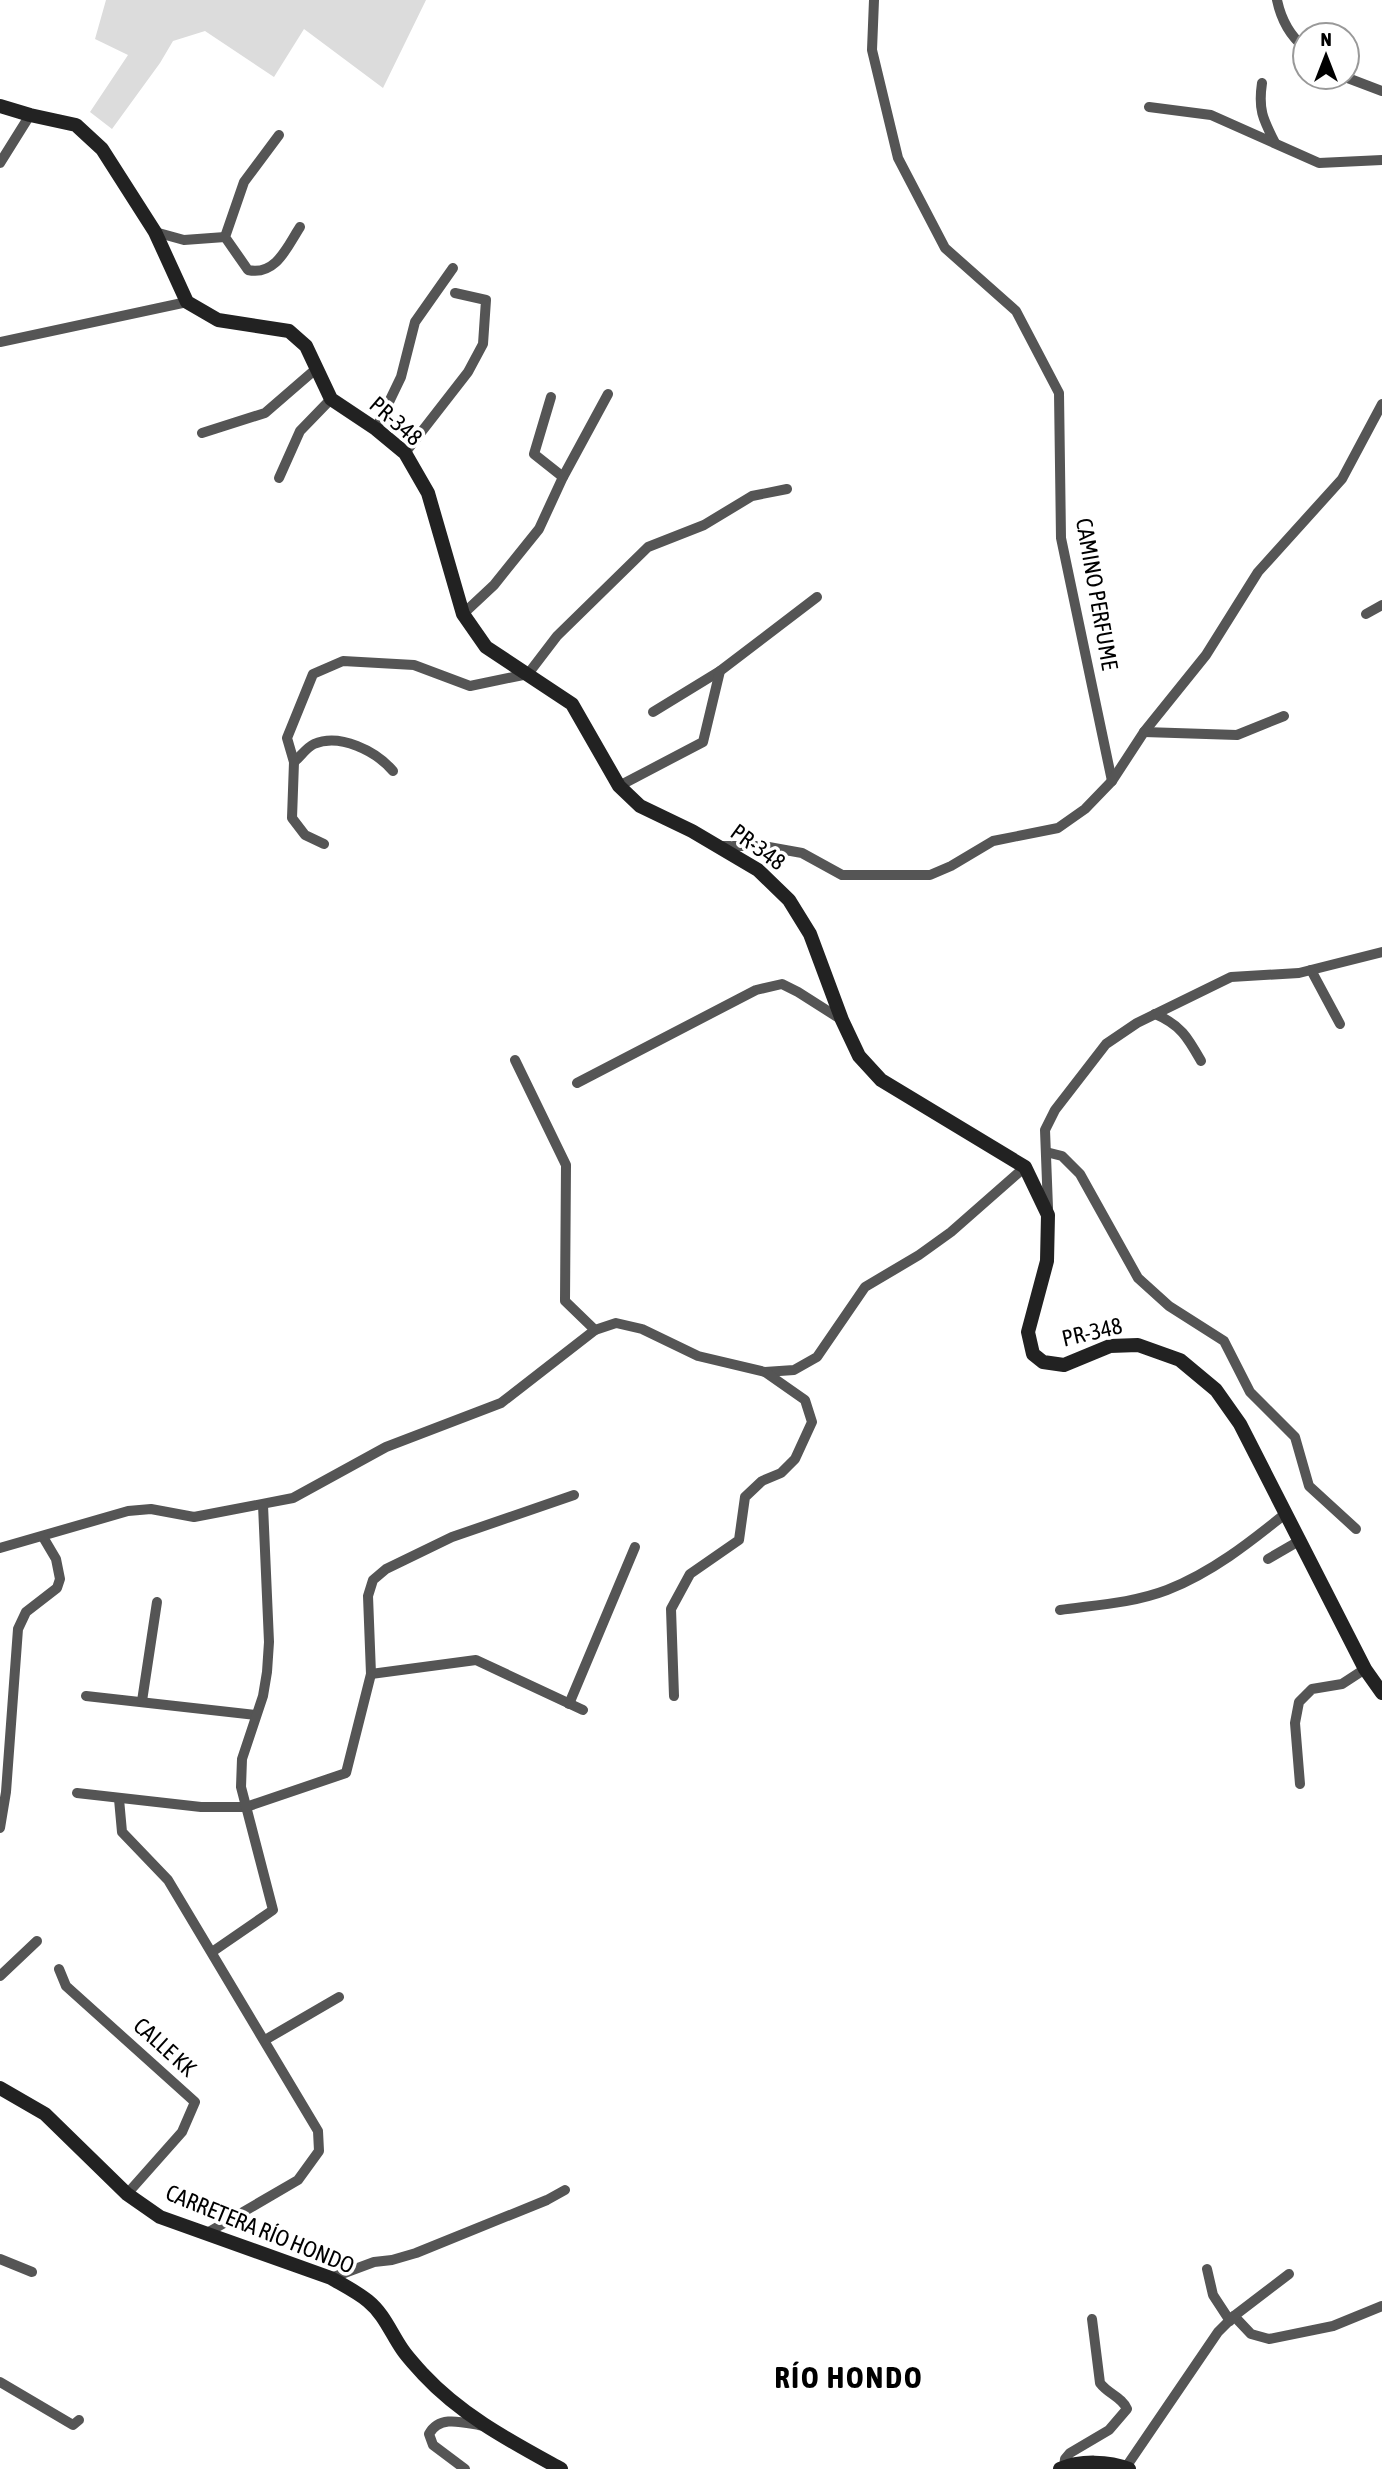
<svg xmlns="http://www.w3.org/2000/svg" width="1382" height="2469" viewBox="0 0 1382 2469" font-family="'Asap Condensed',sans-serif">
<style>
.green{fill:#dcdcdc}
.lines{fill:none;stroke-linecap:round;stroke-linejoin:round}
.street{stroke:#555;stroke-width:10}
.secondary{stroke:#222;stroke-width:14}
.labels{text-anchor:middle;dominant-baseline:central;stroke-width:7;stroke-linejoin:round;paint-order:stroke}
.street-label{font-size:23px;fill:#000;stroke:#fff}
.district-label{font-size:30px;font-weight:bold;letter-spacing:2px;fill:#000;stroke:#fff}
</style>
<rect width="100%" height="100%" fill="#fff"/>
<polygon class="green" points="106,0 426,0 383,88 304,29 274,77 205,31 173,41 160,63 112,129 90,112 128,55 95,39"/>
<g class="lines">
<g class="street">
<polyline points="874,0 872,50 898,158 945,248 1016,311 1059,393 1061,538 1112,781"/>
<path d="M1277,0C1281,19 1290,36 1305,48"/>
<polyline points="1345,77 1382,91"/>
<path d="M1262,83C1258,110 1263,119 1275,143"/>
<polyline points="1149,107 1211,115 1319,163 1382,160"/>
<path d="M279,135L244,182L225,237L248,270C276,276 287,247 300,227"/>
<polyline points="0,163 30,115"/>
<polyline points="155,232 184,240 225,237"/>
<polyline points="0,342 187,302"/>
<polyline points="551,397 534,454 563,477"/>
<polyline points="376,429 401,377 415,322 453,268"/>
<polyline points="202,433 265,413 317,368"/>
<polyline points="405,453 468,372 483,344 486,300 455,293"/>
<polyline points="279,478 300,431 331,399"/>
<polyline points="463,614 494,585 539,529 563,477 608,394"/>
<polyline points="1366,614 1382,605"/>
<polyline points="653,712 720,671"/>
<polyline points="1144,732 1237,735 1284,716"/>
<path d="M294,762C300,757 307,747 314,744C340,733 376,751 393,771"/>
<polyline points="619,786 703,742 720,671 817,597"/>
<polyline points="324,844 305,835 292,818 294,762 287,738 313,674 343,661 414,665 470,686 528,674 557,636 648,547 704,525 752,496 787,489"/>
<polyline points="719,846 763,846 802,853 842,875 930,875 951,866 993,841 1058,828 1085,809 1112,781 1144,732 1206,655 1258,572 1342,479 1382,404"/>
<polyline points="1311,970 1340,1024"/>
<path d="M1155,1014C1181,1025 1188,1038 1201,1061"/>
<polyline points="515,1060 566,1165 565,1301 595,1330"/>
<polyline points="577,1083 756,990 782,984 798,992 842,1020"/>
<polyline points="1046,1152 1062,1156 1080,1174 1138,1278 1169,1306 1224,1341 1250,1392 1295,1437 1309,1486 1356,1529"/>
<polyline points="1048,1208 1045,1130 1055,1110 1106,1044 1137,1023 1231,977 1299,973 1382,952"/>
<polyline points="0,1548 128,1511 151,1509 194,1517 293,1498 386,1447 501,1403 595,1330 616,1323 642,1329 698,1356 765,1372 794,1370 817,1357 865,1287 919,1255 951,1232 1025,1167"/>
<polyline points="1268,1559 1299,1541"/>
<path d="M1060,1610C1096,1605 1133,1603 1167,1590C1211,1573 1249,1543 1285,1514"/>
<polyline points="371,1674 476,1660 583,1710"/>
<polyline points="86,1696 256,1715"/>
<polyline points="674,1696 671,1609 690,1574 739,1540 745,1497 762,1481 781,1473 795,1459 812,1422 805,1400 765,1372"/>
<polyline points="142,1701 157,1602"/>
<polyline points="569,1704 635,1547"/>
<polyline points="1300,1784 1295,1723 1299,1702 1312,1689 1342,1684 1365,1669"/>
<polyline points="77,1793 201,1807 246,1807 346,1773 371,1674 368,1596 373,1580 386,1569 452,1537 574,1495"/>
<polyline points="119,1799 122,1832 168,1880 318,2131 319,2151 298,2180 207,2233"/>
<polyline points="0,1828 6,1792 18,1629 26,1612 57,1588 60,1579 56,1559 43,1537"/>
<polyline points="212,1952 273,1910 241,1787 242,1759 263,1696 267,1672 269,1642 263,1505"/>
<polyline points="59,1969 66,1986 195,2102 182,2132 127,2194"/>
<polyline points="0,1976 37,1941"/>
<polyline points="265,2040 339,1997"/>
<polyline points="0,2259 32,2272"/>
<polyline points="1207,2269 1213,2295 1230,2321"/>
<polyline points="331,2278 374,2262 392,2260 416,2253 547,2200 565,2190"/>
<polyline points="1234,2316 1251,2334 1269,2339 1333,2326 1382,2306"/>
<polyline points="0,2382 73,2425 79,2420"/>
<path d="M1064,2467L1065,2459L1070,2453L1109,2430L1127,2409C1122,2397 1108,2394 1100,2383L1092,2319"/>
<polyline points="1126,2467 1218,2332 1234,2316 1289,2274"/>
<path d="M465,2469L433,2445L429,2434C440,2414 464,2423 484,2426"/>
</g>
<g class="secondary">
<polyline points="0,106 30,115 76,125 102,149 155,232 187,302 218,320 289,331 306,346 331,399 376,429 405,453 428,493 463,614 486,647 572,704 619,786 640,806 692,831 758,870 789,900 810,934 842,1020 859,1056 881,1080 1025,1167 1048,1215 1047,1261 1028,1332 1033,1354 1043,1362 1064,1365 1110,1346 1138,1345 1180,1360 1216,1390 1240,1424 1365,1669 1382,1693"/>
<path d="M0,2088L45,2114L127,2194L160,2217L331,2278C343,2285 357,2292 368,2301C384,2314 391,2333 402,2349C408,2358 416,2366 423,2374C462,2416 512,2442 561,2469"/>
<path d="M1060,2469C1080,2460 1109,2461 1129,2469"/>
</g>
</g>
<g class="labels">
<g class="street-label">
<text transform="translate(396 421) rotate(41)">PR-348</text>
<text transform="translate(1097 594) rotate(80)">CAMINO PERFUME</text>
<text transform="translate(758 847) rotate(36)">PR-348</text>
<text transform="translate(1092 1332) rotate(-13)">PR-348</text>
<text transform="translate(165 2047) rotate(42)">CALLE KK</text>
<text transform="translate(260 2229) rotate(22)">CARRETERA RÍO HONDO</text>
</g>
<g class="district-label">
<text x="849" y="2377">RÍO HONDO</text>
</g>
</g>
<g transform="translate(1326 56)"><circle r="33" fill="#ffffff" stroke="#999999" stroke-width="2"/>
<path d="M0-5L12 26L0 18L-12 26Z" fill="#000000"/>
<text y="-10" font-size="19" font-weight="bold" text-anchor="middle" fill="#000000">N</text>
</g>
</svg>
